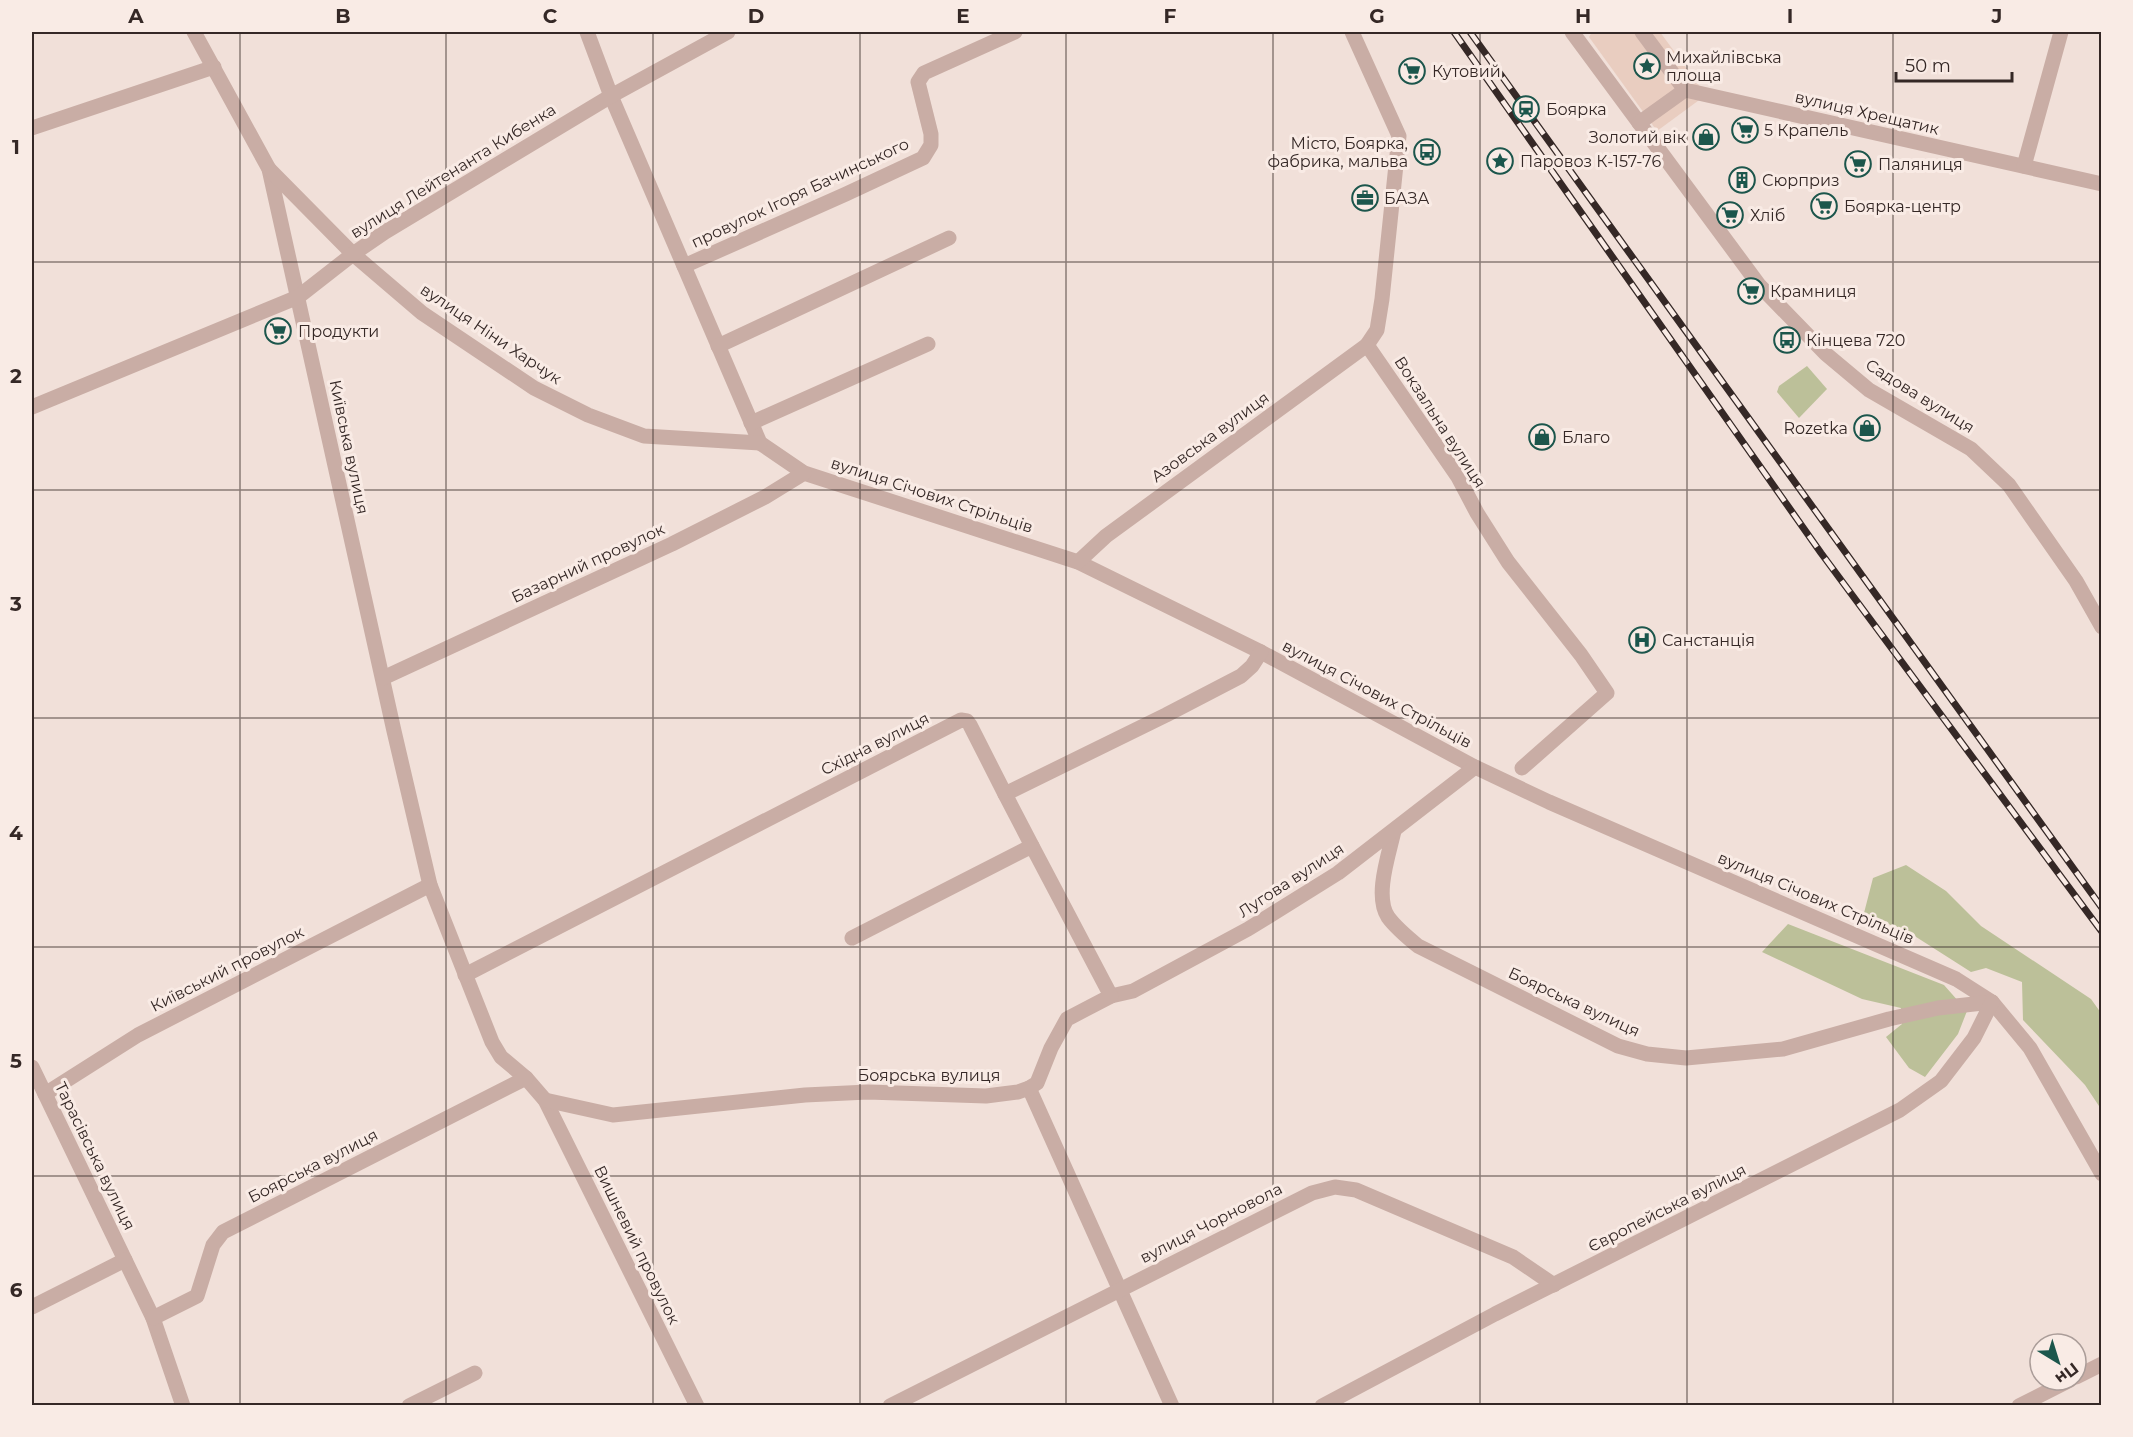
<svg xmlns="http://www.w3.org/2000/svg" width="2133" height="1437" viewBox="0 0 2133 1437" font-family="Montserrat,sans-serif">
<style>
.green{fill:#bcc099}
.plaza{fill:#e9cdc0}
.lines{fill:none;stroke-linecap:round;stroke-linejoin:round}
.minor{stroke:#c9ada5;stroke-width:15}
.rail-casing{stroke:#352826;stroke-width:7}
.rail{stroke:#f9ebe5;stroke-width:4.5;stroke-dasharray:14;stroke-linecap:butt}
.grid{fill:none;stroke:#352826;stroke-width:1.5;stroke-opacity:0.55}
.labels{text-anchor:middle;dominant-baseline:central;stroke-width:6;stroke-linejoin:round;paint-order:stroke}
.poi-label{font-size:16px;fill:#352826;stroke:#f9ebe5;text-anchor:start}
.street-label{font-size:16px;fill:#352826;stroke:#f9ebe5}
.neatline{fill:none;stroke:#352826;stroke-width:2}
.grid-label{font-size:20px;text-anchor:middle;font-weight:bold;fill:#352826}
</style>
<rect width="100%" height="100%" fill="#f1e0d9"/>
<g class="green">
<polygon points="1807,366 1827,389 1799,418 1777,392 1779,386"/>
<polygon points="1906,865 1946,891 1981,926 2091,999 2101,1013 2101,1109 2085,1085 2023,1020 2022,982 1986,968 1971,972 1913,935 1864,913 1873,878"/>
<polygon points="1788,924 1944,985 1967,1011 1958,1034 1925,1077 1909,1068 1886,1037 1902,1024 1901,1008 1862,999 1762,952"/>
</g>
<polygon class="plaza" points="1592,32 1660,32 1706,95 1657,131 1589,37"/>
<g class="lines">
<g class="minor">
<polyline points="194,32 269,169 394,731 430,885 492,1042 501,1057 526,1078 545,1100 697,1406"/>
<polyline points="587,32 611,96 760,443 804,473 1078,562 1261,652 1475,767 1549,802 1956,979 1992,1002 2030,1048 2102,1174"/>
<polyline points="1352,32 1399,136 1382,299 1377,330 1367,345 1458,477 1477,513 1508,562 1581,655 1607,693 1522,768"/>
<polyline points="1572,32 1759,285 1826,354 1869,390 1971,449 2009,485 2076,581 2102,627"/>
<polyline points="1642,32 1685,90"/>
<polyline points="1639,123 1685,90 2102,184"/>
<polyline points="32,128 214,67"/>
<polyline points="2024,166 2061,32"/>
<polyline points="269,169 353,254 422,313 534,388 588,415 644,436 760,443"/>
<polyline points="684,266 846,194 923,158 931,145 931,134 918,82 924,73 1015,32"/>
<polyline points="718,346 949,238"/>
<polyline points="32,407 298,297 353,254 385,232 611,96 728,32"/>
<polyline points="751,423 928,344"/>
<polyline points="1078,562 1106,536 1367,345"/>
<polyline points="383,678 672,544 765,497 804,473"/>
<polyline points="1005,794 1032,846"/>
<path d="M1394,831C1389,854 1374,896 1388,917C1396,928 1407,937 1418,946L1618,1046L1647,1054L1686,1058L1783,1049L1889,1019L1938,1008L1992,1002"/>
<polyline points="465,975 961,720 967,721 970,725 1005,794 1166,715 1241,676 1252,666 1261,652"/>
<polyline points="1111,996 1133,991 1248,929 1338,873 1475,767"/>
<polyline points="32,1067 153,1318 183,1406"/>
<polyline points="1029,1088 1172,1406"/>
<polyline points="45,1094 138,1035 430,885"/>
<polyline points="545,1100 613,1115 805,1095 868,1092 986,1096 1018,1092 1029,1088 1037,1083 1051,1048 1067,1019 1111,996 1032,846 852,938"/>
<polyline points="32,1307 125,1260"/>
<polyline points="153,1318 197,1296 213,1245 223,1232 526,1078"/>
<polyline points="2076,1377 2102,1364"/>
<polyline points="409,1406 475,1373"/>
<polyline points="890,1406 1312,1193 1335,1187 1356,1190 1513,1257 1554,1285"/>
<polyline points="1322,1406 1495,1314 1900,1110 1941,1081 1974,1038 1992,1002"/>
<polyline points="2019,1406 2070,1380"/>
</g>
<g class="rail-casing">
<g id="rail">
<polyline points="1454,32 1821,553 2102,932"/>
<polyline points="1470,32 2102,908"/>
</g>
</g>
<use href="#rail" class="rail"/>
</g>
<path class="grid" d="M240,32V1406M446,32V1406M653,32V1406M860,32V1406M1066,32V1406M1273,32V1406M1480,32V1406M1687,32V1406M1893,32V1406M32,262H2102M32,490H2102M32,718H2102M32,947H2102M32,1176H2102"/>
<defs>
<g id="sight-ring" transform="scale(1.35)"><circle r="9.5" fill="#f9ebe5" stroke="#1c564c" stroke-width="1.5"/><path d="M0-6L1.8-2.2L6-1.7L2.9 1.2L3.7 5.4L0 3.3L-3.7 5.4L-2.9 1.2L-6-1.7L-1.8-2.2Z" fill="#1c564c"/></g>
<g id="supermarket-ring" transform="scale(1.35)"><circle r="9.5" fill="#f9ebe5" stroke="#1c564c" stroke-width="1.5"/><path d="M-6-5.5h2.5l.6 2H6L4.5 2H-2.5L-4.4-4H-6ZM-1.5 3.2a1.3 1.3 0 1 0 .1 0ZM3 3.2a1.3 1.3 0 1 0 .1 0Z" fill="#1c564c"/></g>
<g id="station-ring" transform="scale(1.35)"><circle r="9.5" fill="#f9ebe5" stroke="#1c564c" stroke-width="1.5"/><path d="M-3-6H3Q5-6 5-4V2Q5 4 3 4L4.5 6H3L1.5 4h-3L-3 6H-4.5L-3 4Q-5 4-5 2V-4Q-5-6-3-6ZM-3.5-4v3h7v-3ZM-3.5 1v1.5H-2V1ZM2 1v1.5H3.5V1Z" fill="#1c564c"/></g>
<g id="shop-ring" transform="scale(1.35)"><circle r="9.5" fill="#f9ebe5" stroke="#1c564c" stroke-width="1.5"/><path d="M-5-2.5h2.3a2.7 3.5 0 0 1 5.4 0H5L5.5 6h-11ZM-1.5-2.5h3a1.5 2.3 0 0 0-3 0Z" fill="#1c564c"/></g>
<g id="bus-ring" transform="scale(1.35)"><circle r="9.5" fill="#f9ebe5" stroke="#1c564c" stroke-width="1.5"/><path d="M-5-6H5V4H4V6H2V4H-2V6H-4V4H-5ZM-3.5-4V0h7V-4ZM-3.5 1.2v1.5H-2V1.2ZM2 1.2v1.5H3.5V1.2Z" fill="#1c564c"/></g>
<g id="building-ring" transform="scale(1.35)"><circle r="9.5" fill="#f9ebe5" stroke="#1c564c" stroke-width="1.5"/><path d="M-4-6H4V6H1V3H-1V6H-4ZM-2.5-4.3h1.7v1.8h-1.7ZM.8-4.3h1.7v1.8H.8ZM-2.5-1h1.7V.8h-1.7ZM.8-1h1.7V.8H.8Z" fill="#1c564c"/></g>
<g id="office-ring" transform="scale(1.35)"><circle r="9.5" fill="#f9ebe5" stroke="#1c564c" stroke-width="1.5"/><path d="M-6-3h4V-5.5h4V-3h4V5H-6ZM-1-4.5V-3h2v-1.5ZM-6 0V1H6V0Z" fill="#1c564c"/></g>
<g id="hospital-ring" transform="scale(1.35)"><circle r="9.5" fill="#f9ebe5" stroke="#1c564c" stroke-width="1.5"/><path d="M-5-5h3v3.5h4V-5h3V5h-3V1.5h-4V5h-3Z" fill="#1c564c"/></g>
</defs>
<g fill-rule="evenodd">
<use href="#sight-ring" x="1647" y="66"/>
<use href="#supermarket-ring" x="1412" y="71"/>
<use href="#station-ring" x="1526" y="109"/>
<use href="#supermarket-ring" x="1745" y="130"/>
<use href="#shop-ring" x="1706" y="137"/>
<use href="#bus-ring" x="1427" y="152"/>
<use href="#sight-ring" x="1500" y="161"/>
<use href="#supermarket-ring" x="1858" y="164"/>
<use href="#building-ring" x="1742" y="180"/>
<use href="#office-ring" x="1365" y="198"/>
<use href="#supermarket-ring" x="1824" y="206"/>
<use href="#supermarket-ring" x="1730" y="215"/>
<use href="#supermarket-ring" x="1751" y="291"/>
<use href="#supermarket-ring" x="278" y="331"/>
<use href="#bus-ring" x="1787" y="340"/>
<use href="#shop-ring" x="1867" y="428"/>
<use href="#shop-ring" x="1542" y="437"/>
<use href="#hospital-ring" x="1642" y="640"/>
</g>
<g class="labels">
<g class="poi-label">
<text x="1666" y="57">Михайлівська<tspan x="1666" dy="18">площа</tspan></text>
<text x="1432" y="71">Кутовий</text>
<text x="1546" y="109">Боярка</text>
<text x="1764" y="130">5 Крапель</text>
<text x="1686" y="137" text-anchor="end">Золотий вік</text>
<text x="1408" y="143" text-anchor="end">Місто, Боярка,<tspan x="1408" dy="18">фабрика, мальва</tspan></text>
<text x="1520" y="161">Паровоз К-157-76</text>
<text x="1878" y="164">Паляниця</text>
<text x="1762" y="180">Сюрприз</text>
<text x="1384" y="198">БАЗА</text>
<text x="1844" y="206">Боярка-центр</text>
<text x="1750" y="215">Хліб</text>
<text x="1770" y="291">Крамниця</text>
<text x="298" y="331">Продукти</text>
<text x="1806" y="340">Кінцева 720</text>
<text x="1848" y="428" text-anchor="end">Rozetka</text>
<text x="1562" y="437">Благо</text>
<text x="1662" y="640">Санстанція</text>
</g>
<g class="street-label">
<text transform="translate(1867 113) rotate(13)">вулиця Хрещатик</text>
<text transform="translate(453 171) rotate(-32)">вулиця Лейтенанта Кибенка</text>
<text transform="translate(800 193) rotate(-25)">провулок Ігоря Бачинського</text>
<text transform="translate(491 334) rotate(34)">вулиця Ніни Харчук</text>
<text transform="translate(1920 396) rotate(32)">Садова вулиця</text>
<text transform="translate(1440 422) rotate(57)">Вокзальна вулиця</text>
<text transform="translate(1210 437) rotate(-36)">Азовська вулиця</text>
<text transform="translate(349 447) rotate(78)">Київська вулиця</text>
<text transform="translate(932 495) rotate(18)">вулиця Січових Стрільців</text>
<text transform="translate(588 563) rotate(-25)">Базарний провулок</text>
<text transform="translate(1377 694) rotate(28)">вулиця Січових Стрільців</text>
<text transform="translate(875 744) rotate(-27)">Східна вулиця</text>
<text transform="translate(1291 880) rotate(-33)">Лугова вулиця</text>
<text transform="translate(1816 898) rotate(23)">вулиця Січових Стрільців</text>
<text transform="translate(227 969) rotate(-27)">Київський провулок</text>
<text transform="translate(1574 1002) rotate(25)">Боярська вулиця</text>
<text x="929" y="1075">Боярська вулиця</text>
<text transform="translate(95 1156) rotate(64)">Тарасівська вулиця</text>
<text transform="translate(313 1166) rotate(-27)">Боярська вулиця</text>
<text transform="translate(1667 1208) rotate(-27)">Європейська вулиця</text>
<text transform="translate(1211 1223) rotate(-27)">вулиця Чорновола</text>
<text transform="translate(637 1245) rotate(64)">Вишневий провулок</text>
</g>
</g>
<rect width="2133" height="1437" fill="none" stroke="#f9ebe5" stroke-width="66"/>
<g transform="translate(2058 1362) rotate(142)"><circle r="28" fill="#f9ebe5" stroke="#ab9d99" stroke-width="1.5"/>
<path d="M0-4.5L10 22L0 15L-10 22Z" fill="#1c564c"/>
<text y="-9" font-size="16" font-weight="bold" text-anchor="middle" fill="#352826">Пн</text>
</g>
<path d="M1896 72v9h116v-9" fill="none" stroke="#352826" stroke-width="3"/>
<text x="1905" y="72" font-size="18" fill="#352826" stroke="#f9ebe5" stroke-width="4.5" paint-order="stroke">50 m</text>
<rect x="33" y="33" width="2067" height="1371" class="neatline"/>
<g class="grid-label">
<text x="136" y="23">A</text>
<text x="343" y="23">B</text>
<text x="550" y="23">C</text>
<text x="756" y="23">D</text>
<text x="963" y="23">E</text>
<text x="1170" y="23">F</text>
<text x="1377" y="23">G</text>
<text x="1583" y="23">H</text>
<text x="1790" y="23">I</text>
<text x="1997" y="23">J</text>
<text x="16" y="154">1</text>
<text x="16" y="383">2</text>
<text x="16" y="611">3</text>
<text x="16" y="840">4</text>
<text x="16" y="1068">5</text>
<text x="16" y="1297">6</text>
</g>
</svg>
